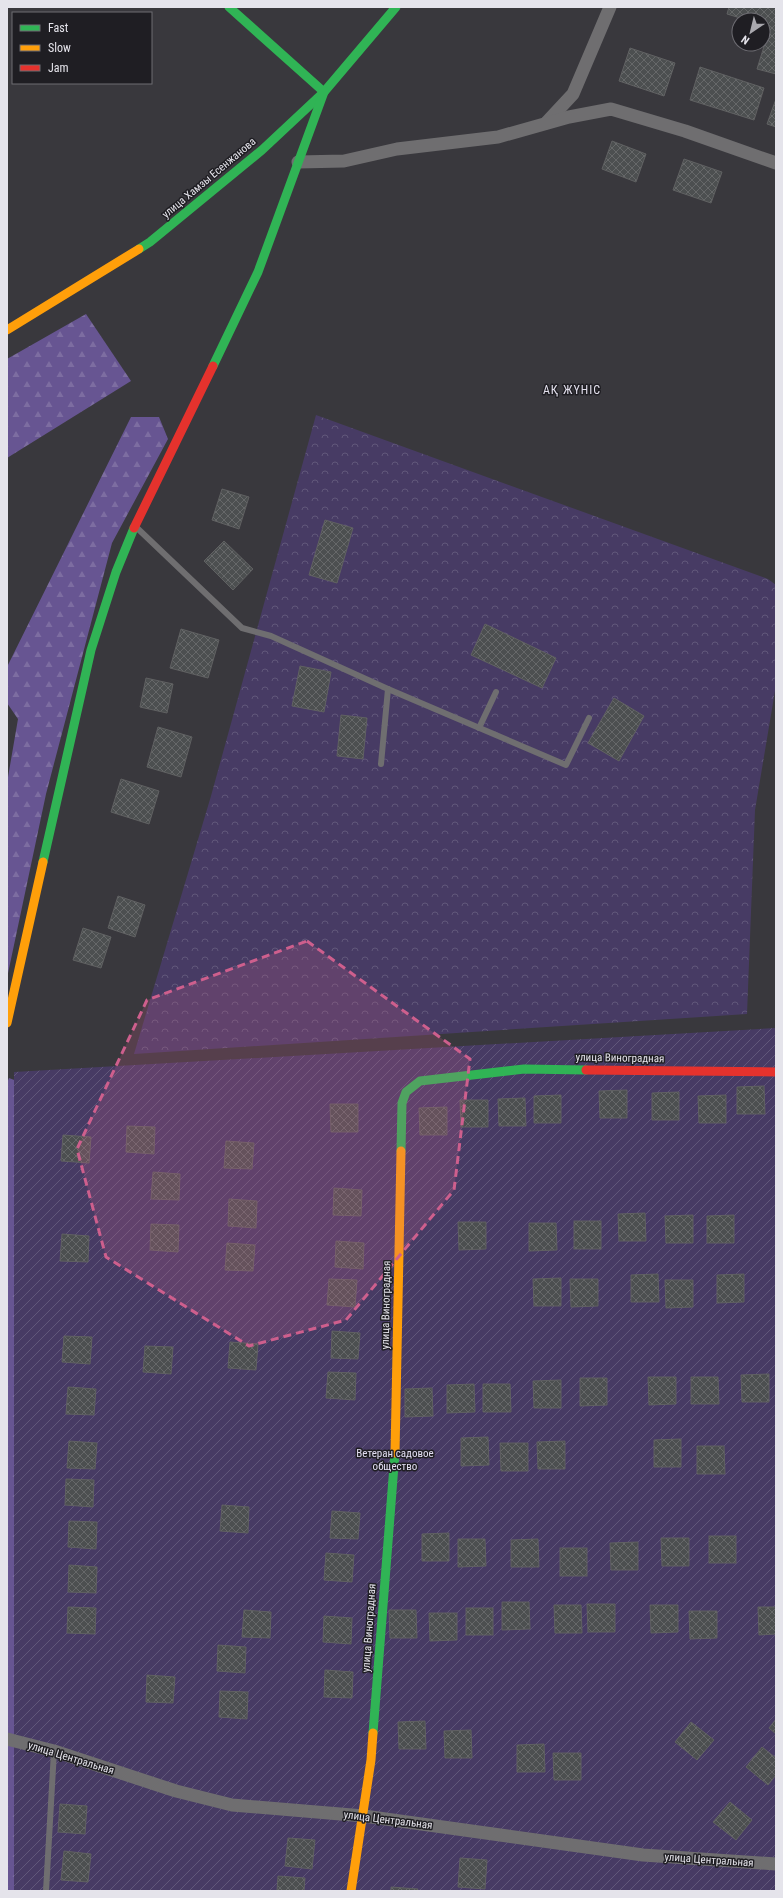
<svg xmlns="http://www.w3.org/2000/svg" width="783" height="1898" viewBox="0 0 783 1898" font-family="'Roboto Condensed',sans-serif">
<style>
.forest{fill:url(#forest-firs)}
.park{fill:url(#park-crowns)}
.garden{fill:url(#garden-furrows)}
.building{fill:url(#building-cross-hatch);stroke:#606162}
.lines{fill:none;stroke-linecap:round;stroke-linejoin:round}
.lane{stroke:#6f6e70;stroke-width:6}
.street{stroke:#6f6e70;stroke-width:13}
.fast{stroke:#30b455;stroke-width:9}
.slow{stroke:#ff9f0a;stroke-width:9}
.jam{stroke:#e5322d;stroke-width:9}
.marked{fill:#ce5f8d;fill-opacity:0.2;stroke:#ce5f8d;stroke-width:3;stroke-dasharray:8 5;stroke-linejoin:round}
.labels{text-anchor:middle;dominant-baseline:central;stroke-width:3;stroke-linejoin:round;paint-order:stroke}
.street-label{font-size:11px;fill:#e5e4eb;stroke:#1f1e23}
.park-label{font-size:11px;fill:#e2def2;stroke:#1f1e23}
.neighbourhood-label{font-size:12px;letter-spacing:1px;fill:#e3e0ed;stroke:#1f1e23}
</style>
<defs>
<pattern id="forest-firs" width="22" height="20" patternUnits="userSpaceOnUse"><rect width="22" height="20" fill="#675592"/><path d="M5 1l3.5 6h-7zM16 11l3.5 6h-7z" fill="#7d6da1"/></pattern>
<pattern id="park-crowns" width="20" height="18" patternUnits="userSpaceOnUse"><rect width="20" height="18" fill="#473b64"/><path d="M2 6a3 3 0 1 1 6 0M12 15a3 3 0 1 1 6 0" fill="none" stroke="#61577a"/></pattern>
<pattern id="garden-furrows" width="10" height="10" patternUnits="userSpaceOnUse"><rect width="10" height="10" fill="#473b64"/><path d="M-1 1l2-2M0 10L10 0M9 11l2-2" fill="none" stroke="#61577a"/></pattern>
<pattern id="building-cross-hatch" width="8" height="8" patternUnits="userSpaceOnUse"><rect width="8" height="8" fill="#4c4f50"/><path d="M0 0l8 8M0 8l8-8" fill="none" stroke="#666869"/></pattern>
</defs>
<rect width="100%" height="100%" fill="#39383d"/>
<g class="forest">
<polygon points="86,314 131,381 7,458 7,359"/>
<polygon points="131,417 159,417 168,439 112,543 46,794 7,978 7,783 18,719 7,703 7,667"/>
<polygon points="9,1078 22,1083 25,1891 7,1891 7,1083"/>
</g>
<polygon class="park" points="316,415 768,579 776,585 776,685 755,810 747,1014 134,1054 211,796"/>
<polygon class="garden" points="776,1028 776,1891 14,1891 14,1072"/>
<g class="building">
<polygon points="729,7 776,7 776,74 757,69 770,27 763,25 763,20 747,20 727,14"/>
<polygon points="630,48 675,63 664,96 619,81"/>
<polygon points="700,67 764,88 754,120 690,100"/>
<polygon points="776,99 776,127 767,124"/>
<polygon points="612,141 646,154 636,182 602,169"/>
<polygon points="684,159 722,172 711,203 673,190"/>
<polygon points="222,489 249,497 239,529 212,520"/>
<polygon points="325,520 353,528 337,583 309,575"/>
<polygon points="224,541 253,569 233,590 204,561"/>
<polygon points="485,624 556,658 542,688 471,655"/>
<polygon points="181,629 219,640 208,678 170,668"/>
<polygon points="300,666 331,672 324,712 292,706"/>
<polygon points="146,678 173,684 167,713 140,707"/>
<polygon points="614,698 644,716 619,761 588,743"/>
<polygon points="341,715 367,718 363,759 337,756"/>
<polygon points="158,727 192,737 181,777 147,767"/>
<polygon points="121,779 159,791 149,824 111,812"/>
<polygon points="118,896 145,905 135,937 108,928"/>
<polygon points="83,928 111,937 101,968 73,960"/>
<polygon points="764,1086 765,1114 737,1114 737,1087"/>
<polygon points="627,1090 627,1118 600,1118 599,1091"/>
<polygon points="679,1092 679,1120 652,1120 652,1093"/>
<polygon points="561,1095 561,1123 534,1123 534,1096"/>
<polygon points="726,1095 726,1123 699,1123 698,1096"/>
<polygon points="525,1098 526,1126 499,1126 498,1099"/>
<polygon points="460,1100 488,1100 488,1127 461,1127"/>
<polygon points="330,1104 358,1104 358,1132 331,1132"/>
<polygon points="447,1107 447,1135 420,1135 419,1108"/>
<polygon points="127,1126 155,1127 154,1154 126,1152"/>
<polygon points="63,1135 91,1137 89,1163 61,1161"/>
<polygon points="226,1141 254,1143 252,1169 224,1168"/>
<polygon points="153,1172 180,1174 179,1200 151,1199"/>
<polygon points="334,1188 362,1190 361,1216 333,1215"/>
<polygon points="229,1199 257,1201 256,1228 228,1226"/>
<polygon points="645,1213 646,1241 619,1241 618,1214"/>
<polygon points="693,1215 693,1243 666,1243 665,1216"/>
<polygon points="734,1215 734,1243 707,1243 707,1216"/>
<rect x="574" y="1221" width="27" height="28"/>
<polygon points="458,1222 486,1222 486,1249 459,1250"/>
<polygon points="529,1223 556,1223 557,1250 529,1251"/>
<polygon points="151,1224 179,1225 178,1252 150,1250"/>
<polygon points="62,1234 89,1236 88,1262 60,1261"/>
<polygon points="336,1241 364,1243 363,1269 335,1267"/>
<polygon points="227,1243 255,1245 253,1271 225,1270"/>
<polygon points="658,1274 659,1302 631,1302 631,1275"/>
<polygon points="744,1274 744,1302 717,1303 717,1275"/>
<polygon points="561,1278 561,1306 534,1306 533,1279"/>
<polygon points="329,1279 357,1280 355,1307 327,1305"/>
<polygon points="570,1279 598,1279 598,1306 571,1307"/>
<polygon points="665,1280 693,1280 693,1307 666,1308"/>
<polygon points="332,1331 360,1333 358,1359 331,1358"/>
<polygon points="64,1336 92,1337 90,1364 62,1362"/>
<polygon points="230,1342 258,1344 256,1370 228,1368"/>
<polygon points="145,1346 173,1347 171,1374 143,1372"/>
<polygon points="328,1372 356,1373 355,1400 326,1398"/>
<polygon points="769,1374 769,1402 742,1402 741,1375"/>
<polygon points="648,1377 676,1377 676,1404 649,1405"/>
<polygon points="691,1377 718,1377 719,1404 691,1404"/>
<polygon points="580,1378 607,1378 607,1405 580,1406"/>
<polygon points="561,1380 561,1408 534,1408 533,1381"/>
<polygon points="474,1384 475,1412 447,1413 447,1385"/>
<polygon points="483,1384 510,1384 511,1412 483,1412"/>
<polygon points="68,1387 96,1389 94,1415 66,1414"/>
<polygon points="432,1388 433,1416 405,1417 405,1389"/>
<polygon points="488,1437 489,1465 461,1466 461,1438"/>
<polygon points="681,1439 681,1467 654,1467 654,1440"/>
<polygon points="69,1441 97,1443 95,1469 67,1468"/>
<polygon points="565,1441 565,1469 538,1469 537,1442"/>
<polygon points="500,1443 528,1443 528,1471 501,1471"/>
<polygon points="697,1446 724,1446 725,1474 697,1474"/>
<polygon points="66,1479 94,1480 93,1507 65,1505"/>
<polygon points="222,1505 249,1507 248,1533 220,1531"/>
<polygon points="332,1511 360,1513 358,1539 330,1538"/>
<polygon points="69,1521 97,1522 96,1549 68,1547"/>
<polygon points="449,1533 449,1561 422,1561 422,1534"/>
<rect x="709" y="1536" width="27" height="27"/>
<polygon points="661,1538 689,1538 689,1566 662,1566"/>
<polygon points="458,1539 485,1539 486,1566 458,1567"/>
<polygon points="538,1539 539,1567 511,1567 511,1540"/>
<polygon points="638,1542 638,1570 611,1570 610,1543"/>
<rect x="560" y="1548" width="27" height="28"/>
<polygon points="326,1553 354,1555 352,1582 324,1580"/>
<polygon points="69,1565 97,1567 96,1593 68,1592"/>
<polygon points="502,1602 529,1602 530,1629 502,1630"/>
<polygon points="587,1604 615,1604 615,1632 588,1632"/>
<polygon points="554,1605 581,1605 582,1633 555,1633"/>
<polygon points="650,1605 678,1605 678,1632 651,1633"/>
<polygon points="68,1607 96,1608 95,1634 67,1633"/>
<polygon points="758,1607 776,1607 776,1634 759,1635"/>
<rect x="466" y="1608" width="27" height="27"/>
<polygon points="244,1610 271,1612 270,1638 242,1637"/>
<polygon points="389,1610 416,1610 417,1638 390,1638"/>
<polygon points="689,1611 717,1611 717,1638 690,1639"/>
<polygon points="429,1613 457,1613 457,1640 430,1641"/>
<polygon points="324,1616 352,1618 351,1644 323,1642"/>
<polygon points="218,1645 246,1647 245,1673 217,1671"/>
<polygon points="325,1670 353,1672 352,1698 324,1697"/>
<polygon points="147,1675 175,1677 173,1703 146,1702"/>
<polygon points="220,1691 248,1692 247,1719 219,1717"/>
<polygon points="776,1719 776,1734 769,1728"/>
<polygon points="425,1721 426,1749 399,1749 398,1722"/>
<polygon points="691,1722 714,1740 697,1760 675,1742"/>
<polygon points="471,1730 472,1758 445,1758 444,1731"/>
<polygon points="544,1744 545,1772 517,1772 517,1745"/>
<polygon points="762,1747 776,1758 776,1775 768,1785 746,1767"/>
<polygon points="553,1753 581,1753 581,1780 554,1780"/>
<polygon points="730,1802 752,1820 736,1840 713,1822"/>
<polygon points="60,1804 87,1806 85,1834 58,1832"/>
<polygon points="288,1838 315,1840 312,1869 285,1866"/>
<polygon points="64,1851 91,1854 88,1882 61,1880"/>
<polygon points="460,1858 487,1860 485,1889 458,1887"/>
<polygon points="278,1876 305,1878 304,1891 277,1891"/>
<polygon points="391,1887 418,1889 417,1891 391,1891"/>
</g>
<g class="lines">
<g class="lane">
<polyline points="136,527 242,628 271,636 388,689 566,765 589,718"/>
<polyline points="479,728 496,692"/>
<polyline points="381,764 388,689"/>
<polyline points="46,1891 54,1751"/>
</g>
<g class="street">
<polyline points="546,123 573,94 610,7"/>
<polyline points="298,162 344,161 397,149 498,137 569,117 611,109 685,131 776,163"/>
<polyline points="7,1739 54,1751 176,1791 232,1805 364,1816 643,1855 776,1864"/>
</g>
<g class="fast">
<polyline points="139,249 150,242 262,150 324,92 396,7"/>
<polyline points="213,366 258,272 324,92 229,7"/>
<polyline points="43,862 91,650 116,572 134,528"/>
<polyline points="401,1151 402,1103 406,1092 420,1081 524,1069 586,1070"/>
<polyline points="373,1733 395,1453"/>
</g>
<g class="slow">
<polyline points="7,330 139,249"/>
<polyline points="7,1023 43,862"/>
<polyline points="395,1453 401,1151"/>
<polyline points="351,1891 371,1760 373,1733"/>
</g>
<g class="jam">
<polyline points="134,528 213,366"/>
<polyline points="586,1070 776,1072"/>
</g>
</g>
<path class="marked" d="M307,941L470,1059L454,1190L346,1320L249,1346L106,1257L77,1149L147,1000Z"/>
<g class="labels">
<g class="street-label">
<text transform="translate(209 178) rotate(-40)">улица Хамзы Есенжанова</text>
<text transform="translate(620 1058) rotate(1)">улица Виноградная</text>
<text transform="translate(386 1305) rotate(-89)">улица Виноградная</text>
<text transform="translate(369 1628) rotate(-86)">улица Виноградная</text>
<text transform="translate(71 1758) rotate(17)">улица Центральная</text>
<text transform="translate(388 1820) rotate(7)">улица Центральная</text>
<text transform="translate(709 1860) rotate(4)">улица Центральная</text>
</g>
<g class="park-label">
<text x="395" y="1453">Ветеран садовое<tspan x="395" dy="13">общество</tspan></text>
</g>
<g class="neighbourhood-label">
<text x="572" y="390">АҚ ЖҮНІС</text>
</g>
</g>
<rect width="783" height="1898" fill="none" stroke="#e5e4eb" stroke-width="16"/>
<rect x="12" y="12" width="140" height="72" fill="#1f1e23" stroke="#6e6d73"/>
<rect x="20" y="25" width="20" height="6" fill="#30b455" stroke="#6e6d73"/>
<text x="48" y="32" font-size="12" fill="#e5e4eb">Fast</text>
<rect x="20" y="45" width="20" height="6" fill="#ff9f0a" stroke="#6e6d73"/>
<text x="48" y="52" font-size="12" fill="#e5e4eb">Slow</text>
<rect x="20" y="65" width="20" height="6" fill="#e5322d" stroke="#6e6d73"/>
<text x="48" y="72" font-size="12" fill="#e5e4eb">Jam</text>
<g transform="translate(751 32) rotate(215)"><circle r="19" fill="#1f1e23" stroke="#6e6d73"/>
<path d="M0-3L7 15L0 10L-7 15Z" fill="#a9a8ae"/>
<text y="-6" font-size="11" font-weight="bold" text-anchor="middle" fill="#e5e4eb">N</text>
</g>
</svg>
